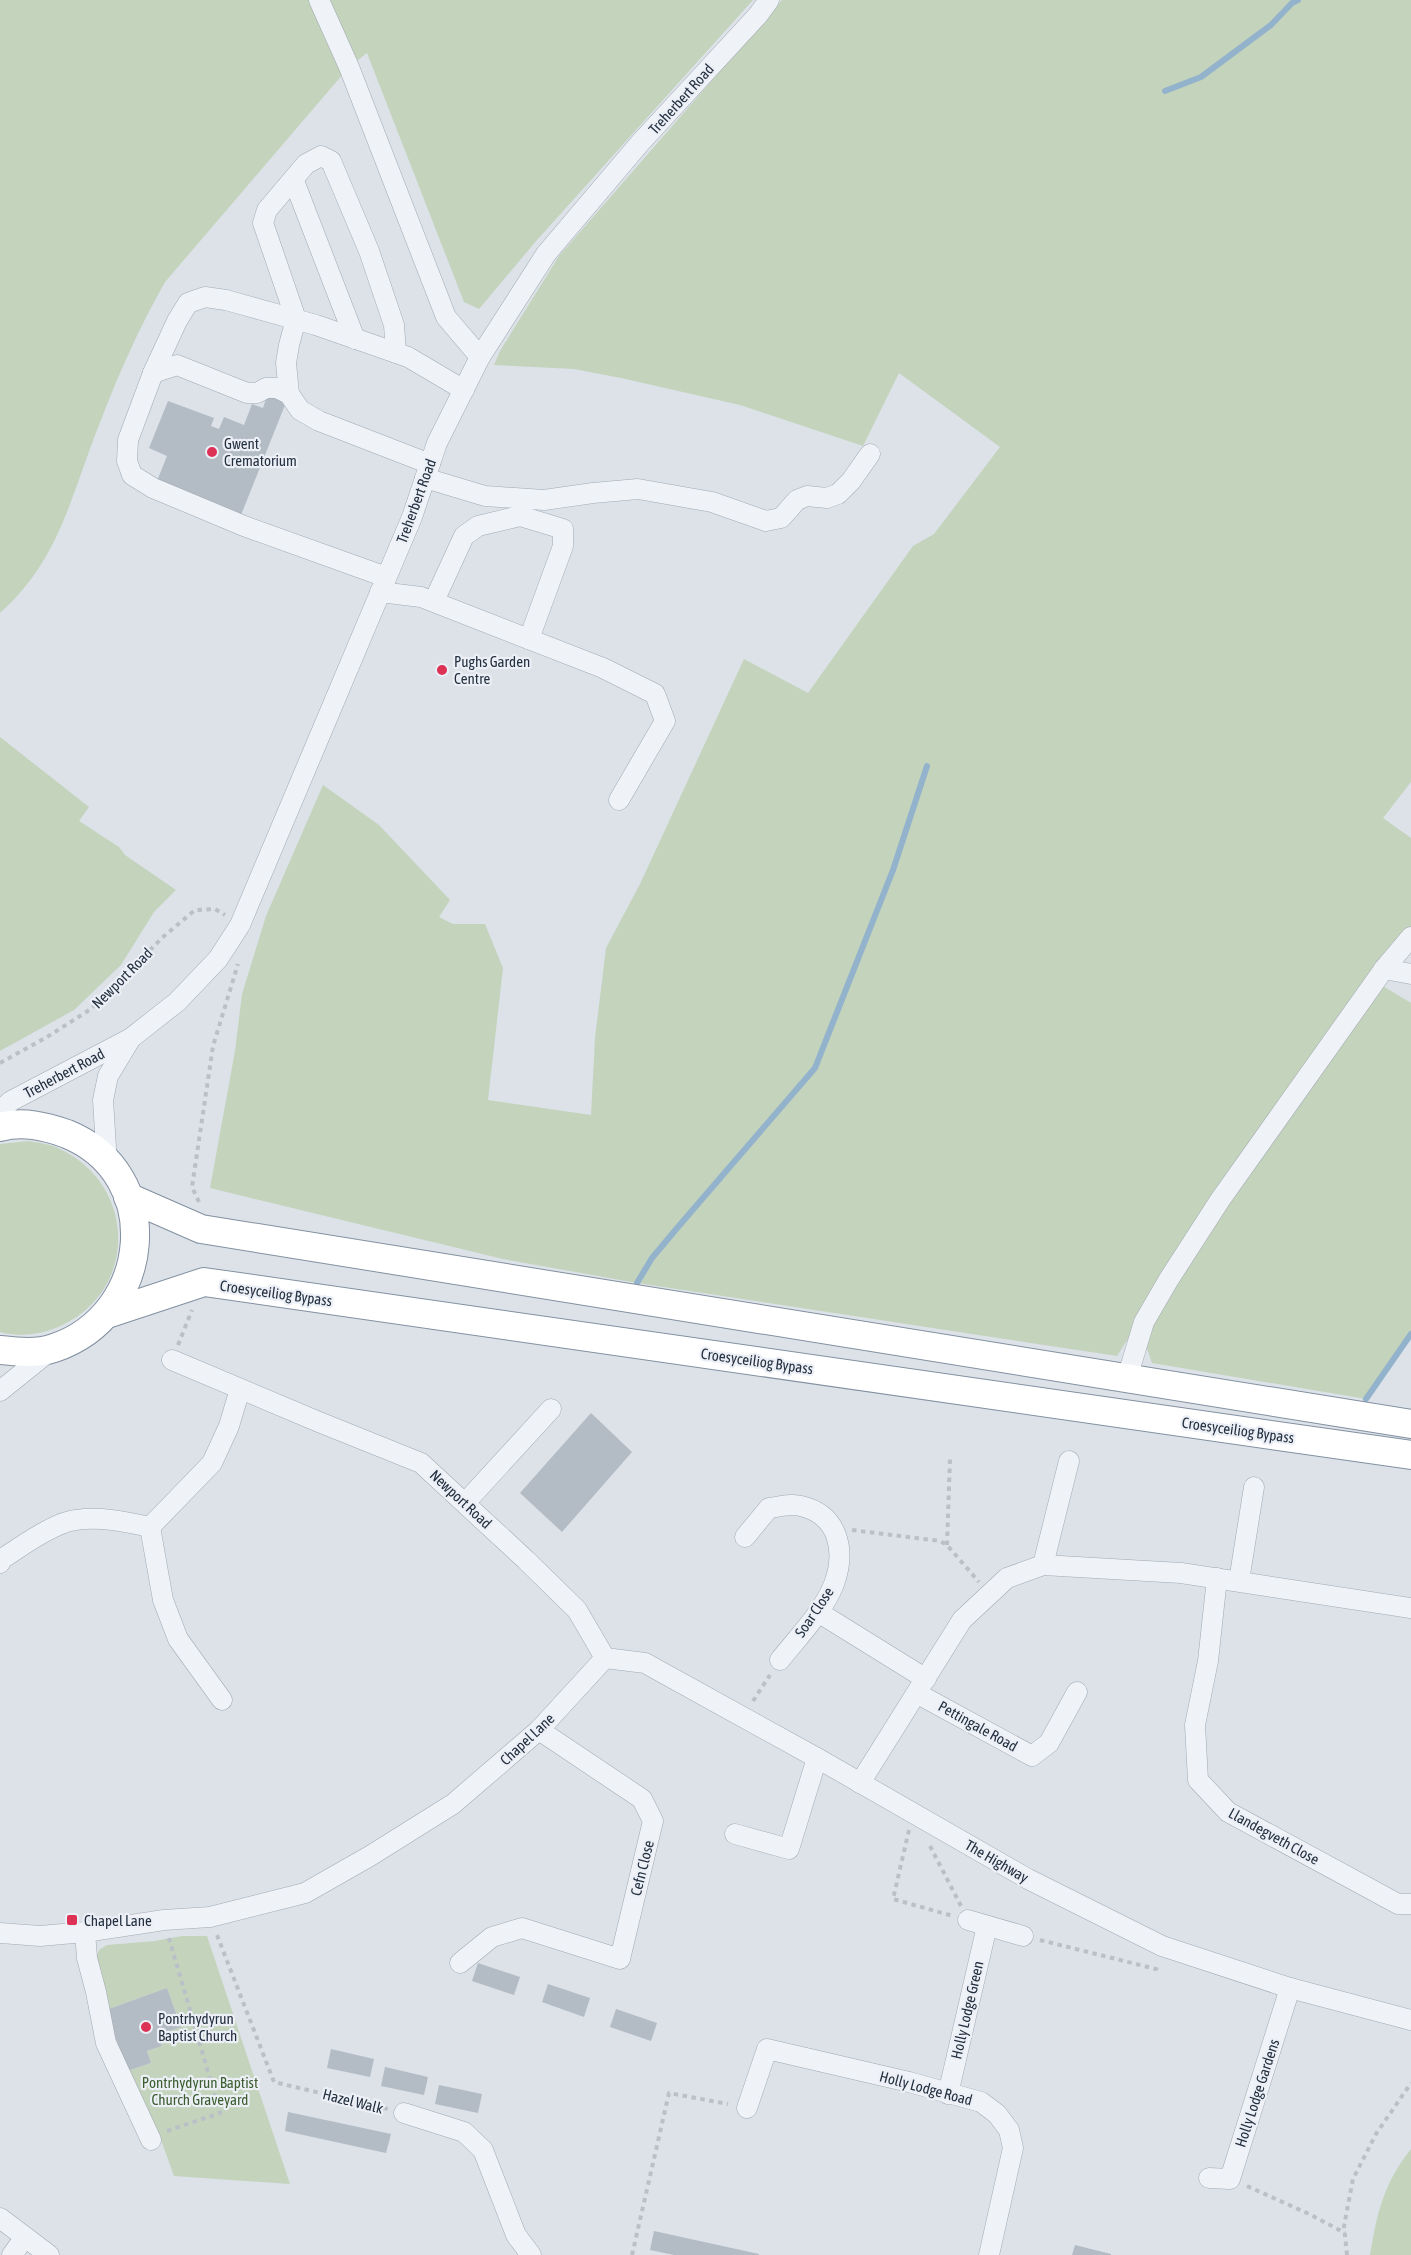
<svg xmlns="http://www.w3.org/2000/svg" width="1411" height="2255" viewBox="0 0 1411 2255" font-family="'Asap Condensed',sans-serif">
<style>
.green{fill:#c3d3bc}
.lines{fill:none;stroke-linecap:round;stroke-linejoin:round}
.stream{stroke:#93b2cc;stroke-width:6}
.building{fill:#b3bbc5}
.minor-casing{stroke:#a1a9b2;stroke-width:21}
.highway-casing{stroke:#8290a0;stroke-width:30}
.path{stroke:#bac0c7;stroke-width:4;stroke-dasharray:4.5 4.5;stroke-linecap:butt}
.minor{stroke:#eff2f6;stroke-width:20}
.highway{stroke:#fff;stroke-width:28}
.poi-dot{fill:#dc3256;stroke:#ecf0f6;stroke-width:2}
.labels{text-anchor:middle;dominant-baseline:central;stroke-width:4.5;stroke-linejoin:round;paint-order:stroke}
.street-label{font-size:15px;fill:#243040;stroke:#ecf0f6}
.poi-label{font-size:15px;fill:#243040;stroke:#ecf0f6;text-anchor:start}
.park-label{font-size:15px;fill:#3b5d30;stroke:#ecf0f6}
</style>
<rect width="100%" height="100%" fill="#dce2e8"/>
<g class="green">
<path d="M0,0H753L537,240L479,309L464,302L367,53L349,67L165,282C140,326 119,373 101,420C72,491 61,559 0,613Z"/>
<polygon points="782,0 1411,0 1411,782 1383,818 1411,838 1411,930 1238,1164 1117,1356 637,1283 503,1259 210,1188 235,1051 242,994 266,916 323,785 379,825 450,900 439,917 453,924 485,924 503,968 488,1100 591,1115 595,1038 606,948 640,884 744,659 808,693 913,546 934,534 1000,447 899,373 863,446 740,405 621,378 574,369 494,365 500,351 559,256"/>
<polygon points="0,737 89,807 79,821 119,847 125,855 176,890 154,912 121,965 74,1010 0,1051"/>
<polygon points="1383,986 1411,1003 1411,1334 1366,1399 1152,1363 1145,1343 1177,1276"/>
<path d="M29,1141C39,1143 51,1144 60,1149C138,1186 138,1293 58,1327C40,1335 19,1337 0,1332V1144Z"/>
<polygon points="182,1936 207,1936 290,2184 174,2176 159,2134 127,2071 151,2063 147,2051 162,2046 158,2035 181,2027 167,1988 106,2010 96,1958 99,1950 107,1945 155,1941"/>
<path d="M1411,2149V2255H1370C1377,2212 1384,2183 1411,2149Z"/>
</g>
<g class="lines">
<g class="stream">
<polyline points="1165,91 1201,77 1271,25 1292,3 1298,0"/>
<polyline points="637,1283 652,1258 678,1227 815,1068 893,870 927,766"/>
<polyline points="1366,1399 1411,1334"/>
</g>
</g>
<g class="building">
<polygon points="268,393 287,400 241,515 157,481 167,456 149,448 168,401 214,418 211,426 219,429 224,417 244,425 252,404 263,408"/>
<polygon points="591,1413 632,1452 562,1532 520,1493"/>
<polygon points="478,1963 520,1977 514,1995 472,1981"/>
<polygon points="548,1984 590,1998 584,2017 542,2002"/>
<polygon points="167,1988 181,2027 158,2035 162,2046 147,2051 151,2063 127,2071 106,2010"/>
<polygon points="616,2009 657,2023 651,2041 610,2027"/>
<polygon points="331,2049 374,2059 370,2077 327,2068"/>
<polygon points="385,2067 428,2077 424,2095 381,2086"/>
<polygon points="439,2085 482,2094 478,2113 435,2104"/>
<polygon points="288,2112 391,2134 386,2153 285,2131"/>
<polygon points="654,2231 759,2254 759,2255 674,2255 650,2250"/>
<polygon points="1075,2245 1111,2254 1111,2255 1072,2255"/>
</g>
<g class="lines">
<g class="minor-casing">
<g id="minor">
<polyline points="319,0 349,67 446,317 480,357"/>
<polyline points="294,181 355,339"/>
<polyline points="153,373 177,365 247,393 257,393 266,388 277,388 289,394 300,410 319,421 430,464"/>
<polyline points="289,394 286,363 289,345 296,319 263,223 267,210 306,164 321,156 331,161 369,251 394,325 396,353"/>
<polyline points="425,478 485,496 544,500 593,493 638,489 712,502 766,521 781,518 797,500 807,496 827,498 838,494 851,481 870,454"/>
<polyline points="386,577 244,526 153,488 132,475 127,461 128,440 153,373 177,321 188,303 205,297 226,300 316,325 408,357 464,390"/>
<polyline points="380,592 421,597 603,668 655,694 665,721 619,800"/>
<polyline points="434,601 464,536 478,526 520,516 563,529 563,546 529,639"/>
<polyline points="1384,969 1411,974"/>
<polyline points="0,1111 11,1101 131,1038 177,1002 218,959 240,925 412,517 437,443 480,357 546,254 640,143 758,15 769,0"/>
<polyline points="107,1163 103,1100 108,1076 131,1038"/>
<polyline points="172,1360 319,1422 421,1463 526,1560 577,1610 605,1658"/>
<polyline points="1127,1378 1144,1322 1169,1279 1220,1200 1384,969 1411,937"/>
<polyline points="0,1391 51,1350"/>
<polyline points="465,1503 551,1409"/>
<polyline points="150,1527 163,1600 178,1639 222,1700"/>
<path d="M745,1537L769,1508C779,1507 792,1503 801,1506C839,1515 846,1551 834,1584C823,1612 798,1637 780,1660"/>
<path d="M0,1563L2,1559C20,1547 55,1522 76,1520C100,1516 127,1522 150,1527L212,1463L229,1426L240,1389"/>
<polyline points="1043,1565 1069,1461"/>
<polyline points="1217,1578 1208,1661 1195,1725 1198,1780 1228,1812 1398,1904 1411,1904"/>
<polyline points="1239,1581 1254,1487"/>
<polyline points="818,1612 926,1679"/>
<polyline points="605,1658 645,1663 817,1758 1028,1879 1162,1946 1290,1988 1411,2020"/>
<polyline points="918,1694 1032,1756 1049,1743 1077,1692"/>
<polyline points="860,1783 962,1620 1007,1578 1043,1565 1181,1573 1411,1608"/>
<polyline points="735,1834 789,1849 817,1758"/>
<polyline points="968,1920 1023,1936"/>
<polyline points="85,1932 87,1958 96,1992 106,2043 151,2140"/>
<polyline points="0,1933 40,1936 85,1932 164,1920 210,1917 305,1893 370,1856 453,1804 539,1730 605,1658"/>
<polyline points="460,1963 492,1937 522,1928 620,1959 653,1821 642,1799 539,1730"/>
<polyline points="948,2094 987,1926"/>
<polyline points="747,2108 767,2049 909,2082 981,2102 997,2114 1009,2130 1013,2148 989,2255"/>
<polyline points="404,2113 464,2132 483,2150 516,2235 531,2255"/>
<polyline points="1209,2178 1230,2179 1290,1988"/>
<polyline points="0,2218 49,2255"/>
<polyline points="12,2255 25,2237"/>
</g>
</g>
<g class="highway-casing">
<g id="highway">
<path d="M0,1127C23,1121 45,1126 67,1134C166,1174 153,1315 54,1348C37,1354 18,1352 0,1350"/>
<polyline points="128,1197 201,1229 1411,1424"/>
<polyline points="107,1314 204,1282 1411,1455"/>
</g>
</g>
<g class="path">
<polyline points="0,1063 47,1037 91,1009 163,937 195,910 215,909 225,915"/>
<polyline points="199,1202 192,1187 213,1046 238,964"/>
<polyline points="178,1345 192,1310"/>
<polyline points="852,1530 940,1541 947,1545 979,1582"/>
<polyline points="947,1545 950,1459"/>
<polyline points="753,1701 770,1675"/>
<polyline points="909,1830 893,1899 953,1916"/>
<polyline points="930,1846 961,1906"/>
<polyline points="217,1935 274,2082 388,2109"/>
<polyline points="1040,1940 1156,1969 1158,1964"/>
<polyline points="167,2131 220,2113 169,1938"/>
<polyline points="1247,2186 1309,2214 1345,2233"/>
<polyline points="632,2255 669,2093 728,2104"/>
<polyline points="1347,2255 1344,2226 1353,2179 1376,2134 1411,2083"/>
</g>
<use href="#minor" class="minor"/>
<use href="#highway" class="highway"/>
</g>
<g class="poi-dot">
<circle cx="212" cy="452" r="6"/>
<circle cx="442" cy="670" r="6"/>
<rect x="66" y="1914" width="12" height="12" rx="3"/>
<circle cx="146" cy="2027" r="6"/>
</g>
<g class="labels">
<g class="street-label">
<text transform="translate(681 99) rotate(-48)">Treherbert Road</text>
<text transform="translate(416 501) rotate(-70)">Treherbert Road</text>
<text transform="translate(122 978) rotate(-45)">Newport Road</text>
<text transform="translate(64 1073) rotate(-28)">Treherbert Road</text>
<text transform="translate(276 1293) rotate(8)">Croesyceiliog Bypass</text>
<text transform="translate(757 1361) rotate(8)">Croesyceiliog Bypass</text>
<text transform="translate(1238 1430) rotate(8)">Croesyceiliog Bypass</text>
<text transform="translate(461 1499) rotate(43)">Newport Road</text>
<text transform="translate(814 1612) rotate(-56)">Soar Close</text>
<text transform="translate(978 1726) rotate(29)">Pettingale Road</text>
<text transform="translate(527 1739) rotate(-43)">Chapel Lane</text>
<text transform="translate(1274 1836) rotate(29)">Llandegveth Close</text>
<text transform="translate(997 1861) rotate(30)">The Highway</text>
<text transform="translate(642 1868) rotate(-76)">Cefn Close</text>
<text transform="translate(967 2010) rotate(-77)">Holly Lodge Green</text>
<text transform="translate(926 2088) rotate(15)">Holly Lodge Road</text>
<text transform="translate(1257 2093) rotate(-72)">Holly Lodge Gardens</text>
<text transform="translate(353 2101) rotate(14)">Hazel Walk</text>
</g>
<g class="poi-label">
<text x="224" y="443">Gwent<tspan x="224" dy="17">Crematorium</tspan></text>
<text x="454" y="661">Pughs Garden<tspan x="454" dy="17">Centre</tspan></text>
<text x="84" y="1920">Chapel Lane</text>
<text x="158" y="2018">Pontrhydyrun<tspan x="158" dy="17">Baptist Church</tspan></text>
</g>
<g class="park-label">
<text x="200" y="2082">Pontrhydyrun Baptist<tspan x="200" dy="17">Church Graveyard</tspan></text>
</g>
</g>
</svg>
